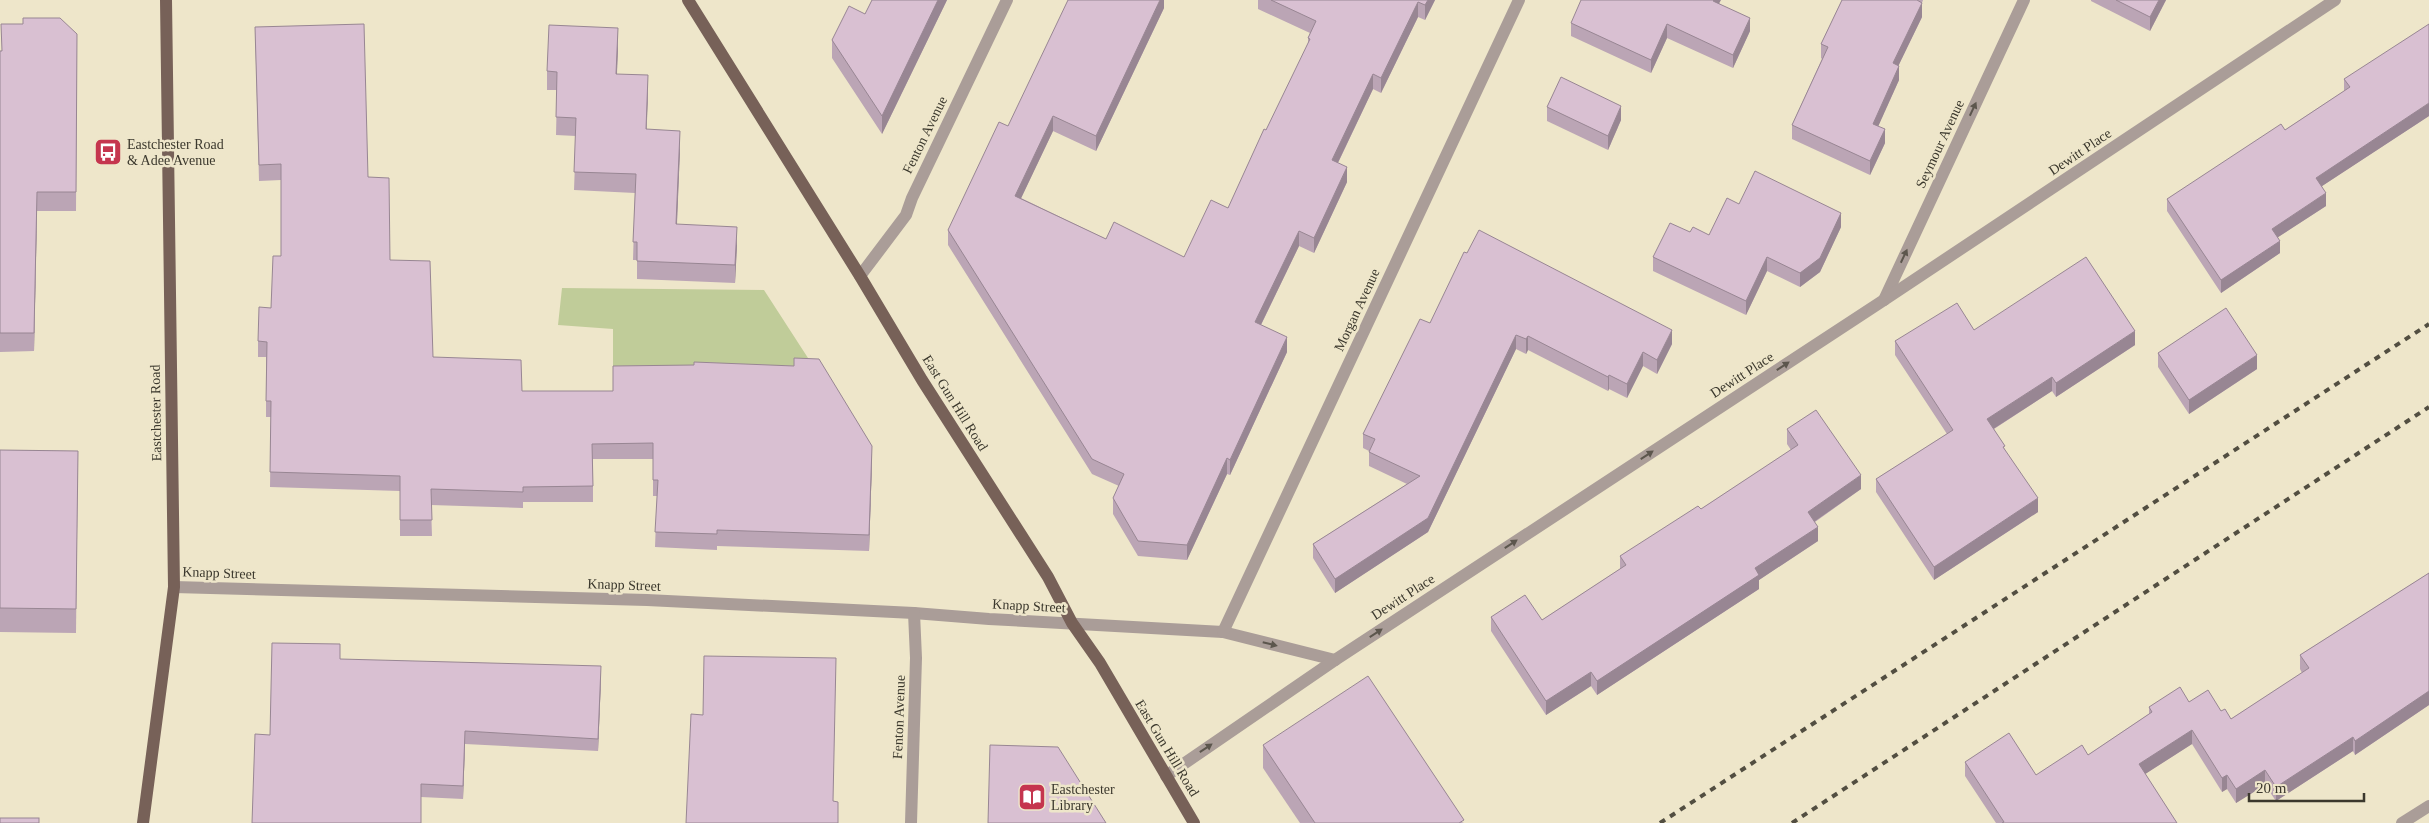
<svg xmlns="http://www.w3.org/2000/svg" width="2429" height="823" viewBox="0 0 2429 823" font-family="Georgia,serif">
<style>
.green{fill:#c0cc99}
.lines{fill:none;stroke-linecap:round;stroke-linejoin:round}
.minor{stroke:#aa9d98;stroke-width:12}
.major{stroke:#776158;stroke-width:12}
.rail{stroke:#524e41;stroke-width:4;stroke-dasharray:6 6;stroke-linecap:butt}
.wall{fill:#bba5b5}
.shaded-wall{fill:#988693}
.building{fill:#d9c0d2;stroke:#988693}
.oneway{fill:#5c564d}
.labels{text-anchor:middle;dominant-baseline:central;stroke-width:5;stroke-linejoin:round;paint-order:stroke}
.street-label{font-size:14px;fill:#3b382d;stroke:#eee6ca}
.poi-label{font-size:14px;fill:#3b382d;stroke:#eee6ca;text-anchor:start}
</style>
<rect width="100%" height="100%" fill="#eee6ca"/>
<polygon class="green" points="562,288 764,290 819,375 613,366 613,329 558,325"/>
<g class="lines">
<g class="minor">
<polyline points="860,276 906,215 912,198 1007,0"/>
<polyline points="1884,300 2024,0"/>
<polyline points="174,587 647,600 914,613 989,619 1223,632 1335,660"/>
<polyline points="1223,632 1519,0"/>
<polyline points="1166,776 1335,660 1884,300 2335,0"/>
<polyline points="911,823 916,658 914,613"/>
<polyline points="2402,823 2429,806"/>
</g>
<g class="major">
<polyline points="688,0 860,276 922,380 1048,577 1072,623 1100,663 1194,823"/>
<polyline points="143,823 174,587 166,0"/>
</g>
<g class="rail">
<polyline points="1660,823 2429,324"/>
<polyline points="1792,823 2429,407"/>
</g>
</g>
<g class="wall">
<polygon points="872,0 947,0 882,134 832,58 832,40 865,14"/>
<polygon points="1164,0 1164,8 1096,151 1053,131 1021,198 1106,239 1184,257 1228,208 1308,45 1308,38 1310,33 1258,9 1258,0 1435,0 1425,20 1418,17 1381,93 1373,89 1338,163 1347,182 1314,253 1299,246 1261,325 1287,352 1230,475 1227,474 1187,560 1138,556 1113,514 1113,498 1119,486 1092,474 948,245 948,230 1008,126"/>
<polygon points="1842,0 1923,0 1922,3 1922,17 1898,66 1899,80 1878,126 1885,143 1870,175 1792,139 1792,125 1822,59 1821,58 1821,44"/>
<polygon points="2091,0 2166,0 2150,31 2091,1"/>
<polygon points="1719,3 1750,31 1733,68 1667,38 1651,73 1571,36 1571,23"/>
<polygon points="255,27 368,177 390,260 433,357 522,391 872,462 869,551 717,546 717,550 655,547 657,496 653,496 653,459 593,459 593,502 523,502 523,508 431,505 432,536 400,536 400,491 270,487 271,417 266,417 266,357 258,357 258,341 271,308 281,256 281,180 259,181"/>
<polygon points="77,34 76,211 37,211 34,351 0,352 0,51"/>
<polygon points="618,47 617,74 648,93 646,129 680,149 677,225 737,245 735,283 637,279 637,260 633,260 635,193 574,190 576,136 556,135 557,90 547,90 547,71"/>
<polygon points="2344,79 2429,116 2322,186 2326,206 2278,237 2280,253 2221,293 2167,211 2167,199 2285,130 2344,91"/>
<polygon points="1547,107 1621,120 1608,150 1547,121"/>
<polygon points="1739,204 1841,227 1820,272 1800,287 1767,271 1746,315 1653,271 1653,257 1690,232 1709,235"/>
<polygon points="1467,253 1672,344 1657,374 1643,366 1627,398 1609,389 1608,391 1528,350 1526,354 1516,349 1428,532 1335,593 1313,558 1313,544 1407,484 1369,466 1369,451 1363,448 1363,434 1430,323"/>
<polygon points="1895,341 2135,345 2056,397 2052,391 1994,429 2038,512 1934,580 1876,492 1876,479 1947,434 1895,355"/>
<polygon points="2158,353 2257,369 2189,414 2158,367"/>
<polygon points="1787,429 1861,489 1815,522 1818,541 1759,580 1759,589 1597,695 1591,686 1546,715 1491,631 1491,617 1542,620 1620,569 1620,556 1701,509 1791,450 1787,444"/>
<polygon points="0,450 78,451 76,633 0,632"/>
<polygon points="2429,573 2429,705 2355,755 2353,751 2276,801 2265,785 2236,803 2227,789 2222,792 2192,744 2145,774 2177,823 1996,823 1965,776 1965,762 2036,775 2088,755 2149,714 2149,707 2189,702 2221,711 2231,719 2302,673 2300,669 2300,655"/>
<polygon points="340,659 601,679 598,751 465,744 463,799 421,797 270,735"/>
<polygon points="1263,745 1464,823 1300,823 1263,768"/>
</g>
<g class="shaded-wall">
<polygon points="938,0 947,0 882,134 882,116"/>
<polygon points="1160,0 1164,0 1164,8 1096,151 1096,136"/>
<polygon points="1428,0 1435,0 1425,20 1425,5"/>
<polygon points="1714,0 1721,0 1713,14"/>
<polygon points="2159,0 2166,0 2150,31 2150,17"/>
<polygon points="1418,2 1418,17 1381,93 1381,78"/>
<polygon points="1922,3 1922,17 1893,77 1893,63"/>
<polygon points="1750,18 1750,31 1733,68 1733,55"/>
<polygon points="1667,24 1667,38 1651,73 1651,60"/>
<polygon points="618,28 618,47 616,92 616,74"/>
<polygon points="1899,66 1899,80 1873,138 1873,124"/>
<polygon points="1373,74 1373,89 1332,175 1332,160"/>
<polygon points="648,75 648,93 646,148 646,129"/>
<polygon points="2429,103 2429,116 2316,190 2316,178"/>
<polygon points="1621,106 1621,120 1608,150 1608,136"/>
<polygon points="1053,116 1053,131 1015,211 1015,196"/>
<polygon points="1885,129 1885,143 1870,175 1870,161"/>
<polygon points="680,131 680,149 676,243 676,224"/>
<polygon points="1347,167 1347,182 1314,253 1314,238"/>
<polygon points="37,192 37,211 34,351 34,333"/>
<polygon points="2326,193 2326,206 2272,241 2272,229"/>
<polygon points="1841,213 1841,227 1820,272 1800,287 1800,273"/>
<polygon points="737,227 737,245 735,283 735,265"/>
<polygon points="1299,231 1299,246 1255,337 1255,322"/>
<polygon points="2280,241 2280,253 2221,293 2221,280"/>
<polygon points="1767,257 1767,271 1746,315 1746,301"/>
<polygon points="1672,330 1672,344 1657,374 1657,360"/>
<polygon points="2135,331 2135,345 2056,397 2056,383"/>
<polygon points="1516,335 1516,349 1428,532 1335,593 1335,579 1428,518"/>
<polygon points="1528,336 1528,350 1526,354 1526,339"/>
<polygon points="1287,337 1287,352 1230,475 1230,460"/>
<polygon points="1643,352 1643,366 1627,398 1627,384"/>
<polygon points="2257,355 2257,369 2189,414 2189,400"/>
<polygon points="1609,375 1609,389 1608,391 1608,377"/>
<polygon points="2052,377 2052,391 1987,433 1987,419"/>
<polygon points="872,446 872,462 869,551 869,535"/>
<polygon points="1227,458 1227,474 1187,560 1187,545"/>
<polygon points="1861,475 1861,489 1808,526 1808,512"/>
<polygon points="2038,498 2038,512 1934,580 1934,567"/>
<polygon points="1818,527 1818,541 1759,580 1759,589 1597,695 1597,681 1755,568"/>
<polygon points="601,666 601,679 598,751 598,739"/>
<polygon points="1591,672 1591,686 1546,715 1546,701"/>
<polygon points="2429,691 2429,705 2355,755 2355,741"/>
<polygon points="2192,730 2192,744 2139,778 2139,764"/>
<polygon points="465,731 465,744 463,799 463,786"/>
<polygon points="2353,737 2353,751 2276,801 2276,787"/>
<polygon points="2265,770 2265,785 2236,803 2236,789"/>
<polygon points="2227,775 2227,789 2222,792 2222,778"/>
</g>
<g class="building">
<polygon points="872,0 938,0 882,116 832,40 849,6 865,14"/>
<polygon points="1068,0 1160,0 1096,136 1053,116 1015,196 1106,239 1114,222 1184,257 1211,200 1228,208 1264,129 1266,130 1310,39 1308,38 1316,21 1271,0 1428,0 1425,5 1418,2 1381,78 1373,74 1332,160 1347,167 1314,238 1299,231 1255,322 1287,337 1230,460 1227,458 1187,545 1138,541 1113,498 1124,474 1092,459 948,230 999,122 1008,126"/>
<polygon points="1581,0 1714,0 1713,1 1750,18 1733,55 1667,24 1651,60 1571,23"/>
<polygon points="1842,0 1917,0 1922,3 1893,63 1899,66 1873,124 1885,129 1870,161 1792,125 1828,47 1821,44"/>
<polygon points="2116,0 2159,0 2150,17"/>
<polygon points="23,18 60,18 77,34 76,192 37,192 34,333 0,333 0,51 2,51 1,24 23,24"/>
<polygon points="364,24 368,177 389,178 390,260 430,261 433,357 521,360 522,391 613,391 613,366 694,365 694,362 794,366 794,358 819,359 872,446 869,535 717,530 717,534 655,532 658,480 653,480 653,443 592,444 593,486 523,487 523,492 431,489 432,520 400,520 400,476 270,472 271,401 266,401 267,342 258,341 259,307 271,308 273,256 281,256 281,164 259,165 255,27"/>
<polygon points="2429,24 2429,103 2316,178 2326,193 2272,229 2280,241 2221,280 2167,199 2281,124 2285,130 2350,87 2344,79"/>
<polygon points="549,25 618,28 616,74 648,75 646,129 680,131 676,224 737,227 735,265 637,261 637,242 633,242 636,174 574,172 576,118 556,117 557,72 547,71"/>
<polygon points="1561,77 1621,106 1608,136 1547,107"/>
<polygon points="1755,171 1841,213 1820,258 1800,273 1767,257 1746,301 1653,257 1670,223 1690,232 1693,227 1709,235 1727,198 1739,204"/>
<polygon points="1479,230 1672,330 1657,360 1643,352 1627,384 1609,375 1608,377 1528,336 1526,339 1516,335 1428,518 1335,579 1313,544 1420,476 1369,452 1375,439 1363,434 1420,319 1430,323 1464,252 1467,253"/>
<polygon points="2086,257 2135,331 2056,383 2052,377 1987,419 2005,446 2003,447 2038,498 1934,567 1876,479 1953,430 1895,341 1957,303 1974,330"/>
<polygon points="2226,308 2257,355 2189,400 2158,353"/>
<polygon points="1816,410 1861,475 1808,512 1818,527 1755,568 1759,575 1597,681 1591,672 1546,701 1491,617 1525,595 1542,620 1626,565 1620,556 1698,506 1701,509 1798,445 1787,429"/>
<polygon points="0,450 78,451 76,609 0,608"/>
<polygon points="2429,573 2429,691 2355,741 2353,737 2276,787 2265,770 2236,789 2227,775 2222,778 2192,730 2139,764 2177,823 2002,823 2004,822 1965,762 2009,733 2036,775 2082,745 2088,755 2152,712 2149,707 2180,687 2189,702 2208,690 2221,711 2225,709 2231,719 2309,668 2300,655"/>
<polygon points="272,643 340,644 340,659 601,666 598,739 465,731 463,786 421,784 421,823 252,823 255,734 270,735"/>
<polygon points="704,656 836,658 833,801 838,802 838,823 686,823 691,714 703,715"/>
<polygon points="1368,676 1464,820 1459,823 1315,823 1263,745"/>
<polygon points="990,745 1058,747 1106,823 988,823"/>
<rect x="0" y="818" width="39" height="5"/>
</g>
<defs><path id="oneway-solid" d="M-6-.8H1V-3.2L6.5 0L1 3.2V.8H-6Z" transform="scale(1.25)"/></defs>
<g class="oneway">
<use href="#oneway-solid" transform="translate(1973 109) rotate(-65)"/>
<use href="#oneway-solid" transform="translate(1904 256) rotate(-65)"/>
<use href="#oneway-solid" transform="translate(1783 366) rotate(-33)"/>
<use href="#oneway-solid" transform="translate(1647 455) rotate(-33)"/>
<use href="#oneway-solid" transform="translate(1511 544) rotate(-33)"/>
<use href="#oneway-solid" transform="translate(1376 633) rotate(-33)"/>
<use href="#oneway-solid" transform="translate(1270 644) rotate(14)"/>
<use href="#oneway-solid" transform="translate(1206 748) rotate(-34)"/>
</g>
<defs>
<g id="bus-square" transform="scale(1.4375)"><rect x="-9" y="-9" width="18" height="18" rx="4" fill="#c5354e" stroke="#eee6ca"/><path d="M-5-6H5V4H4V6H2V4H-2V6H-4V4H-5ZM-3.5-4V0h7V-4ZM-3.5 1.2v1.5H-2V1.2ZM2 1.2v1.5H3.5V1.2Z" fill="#fff"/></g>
<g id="library-square" transform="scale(1.4375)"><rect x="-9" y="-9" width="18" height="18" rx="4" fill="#c5354e" stroke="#eee6ca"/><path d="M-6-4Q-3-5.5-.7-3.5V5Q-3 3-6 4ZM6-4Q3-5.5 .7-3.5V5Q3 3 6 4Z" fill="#fff"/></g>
</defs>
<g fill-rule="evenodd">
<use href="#bus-square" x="108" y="152"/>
<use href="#library-square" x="1032" y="797"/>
</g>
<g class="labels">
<g class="street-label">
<text transform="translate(925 135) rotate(-64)">Fenton Avenue</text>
<text transform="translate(1940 144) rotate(-65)">Seymour Avenue</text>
<text transform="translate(2080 152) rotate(-34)">Dewitt Place</text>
<text transform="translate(1357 310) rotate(-65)">Morgan Avenue</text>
<text transform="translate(1742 375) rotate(-33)">Dewitt Place</text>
<text transform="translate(955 403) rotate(58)">East Gun Hill Road</text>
<text transform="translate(156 413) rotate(-91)">Eastchester Road</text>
<text transform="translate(219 573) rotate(2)">Knapp Street</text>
<text transform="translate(624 585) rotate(2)">Knapp Street</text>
<text transform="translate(1403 597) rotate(-33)">Dewitt Place</text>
<text transform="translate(1029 606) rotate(3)">Knapp Street</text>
<text transform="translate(899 717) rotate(-88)">Fenton Avenue</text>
<text transform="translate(1167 748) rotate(59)">East Gun Hill Road</text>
</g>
<g class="poi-label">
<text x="127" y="144">Eastchester Road<tspan x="127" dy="16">&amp; Adee Avenue</tspan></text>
<text x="1051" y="789">Eastchester<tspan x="1051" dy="16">Library</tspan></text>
</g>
</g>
<path d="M2249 793v8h115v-8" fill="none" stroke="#3b382d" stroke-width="2.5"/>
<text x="2256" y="793" font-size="15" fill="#3b382d" stroke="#eee6ca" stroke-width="4" paint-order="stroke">20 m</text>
</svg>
